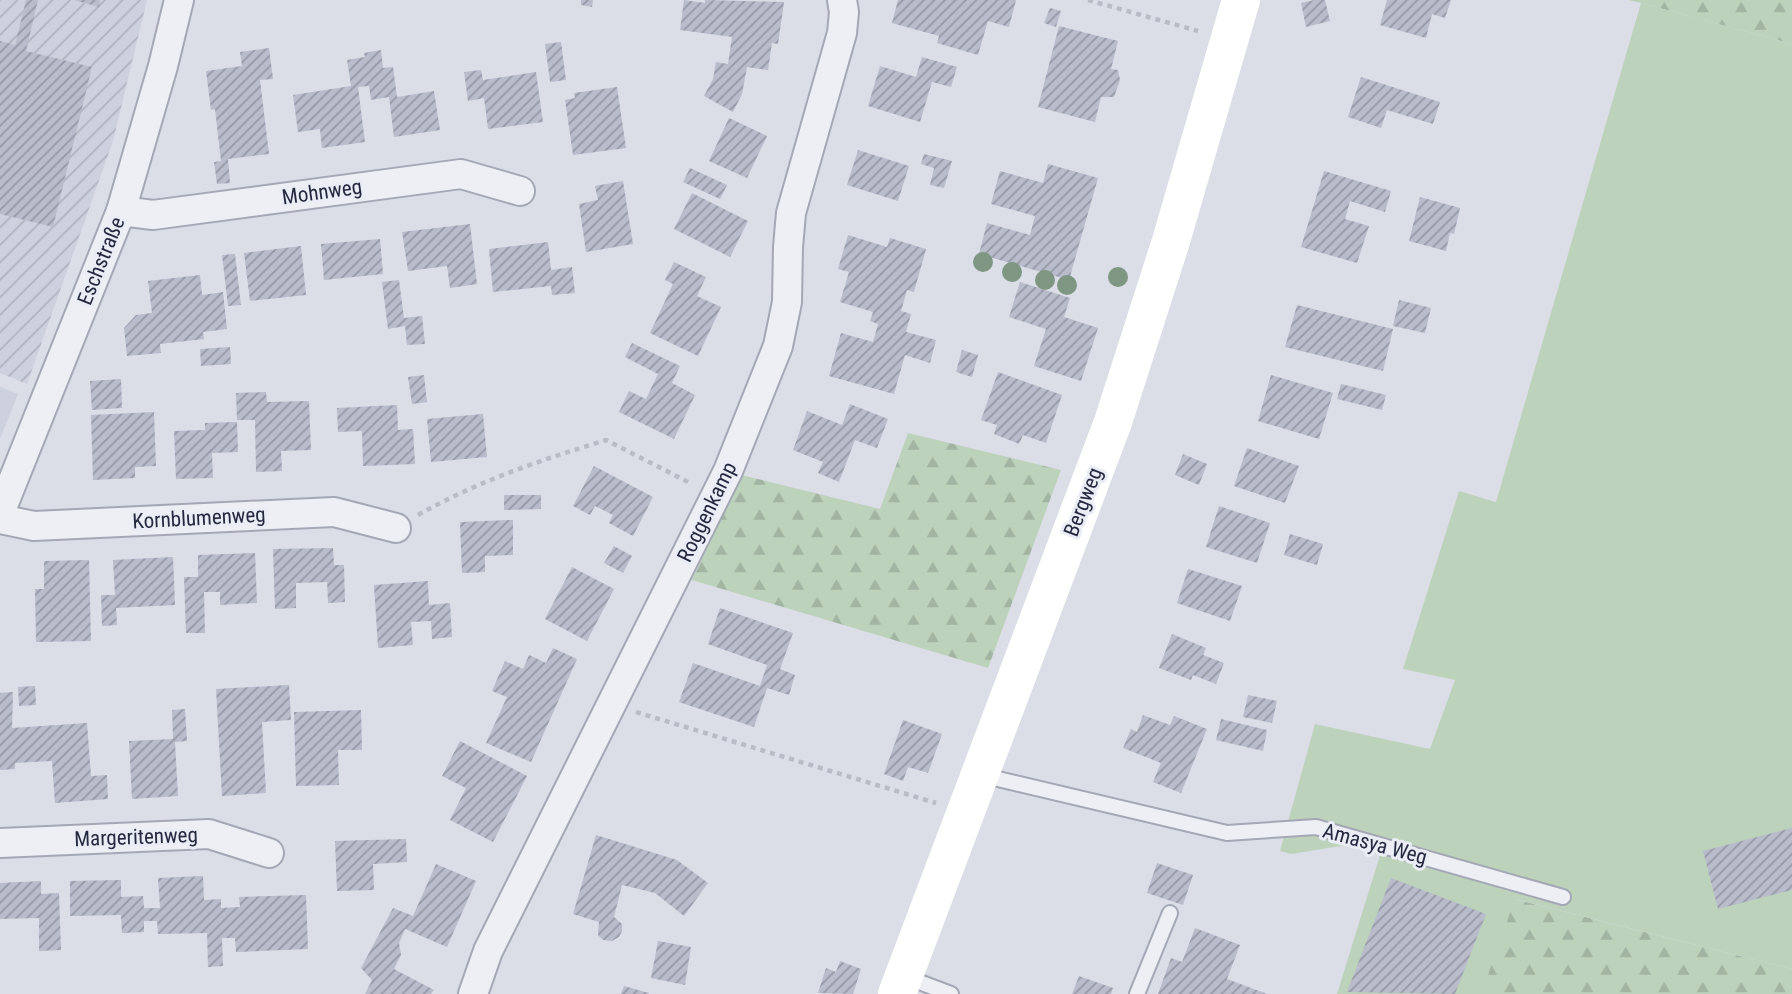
<svg xmlns="http://www.w3.org/2000/svg" width="1792" height="994" viewBox="0 0 1792 994" font-family="'Roboto Condensed',sans-serif">
<style>
.built{fill:#cdd0dd}
.industrial{fill:url(#industrial-furrows)}
.forest{fill:url(#forest-firs)}
.garden{fill:#bdd2bb}
.building{fill:url(#building-hatch)}
.lines{fill:none;stroke-linecap:round;stroke-linejoin:round}
.service-casing{stroke:#a4a8b5;stroke-width:18}
.minor-casing{stroke:#a4a8b5;stroke-width:32}
.path{stroke:#b9bcc6;stroke-width:4.5;stroke-dasharray:5 5;stroke-linecap:butt}
.service{stroke:#eeeff5;stroke-width:14}
.minor{stroke:#eeeff5;stroke-width:28}
.secondary{stroke:#fff;stroke-width:38}
.tree{fill:#7e9682}
.labels{text-anchor:middle;dominant-baseline:central;stroke-width:6;stroke-linejoin:round;paint-order:stroke}
.street-label{font-size:21px;fill:#24293f;stroke:#eaedf5}
</style>
<defs>
<pattern id="industrial-furrows" width="10" height="10" patternUnits="userSpaceOnUse" patternTransform="scale(1.75)"><rect width="10" height="10" fill="#cdd0dd"/><path d="M-1 1l2-2M0 10L10 0M9 11l2-2" fill="none" stroke="#b0b3bf"/></pattern>
<pattern id="forest-firs" width="22" height="20" patternUnits="userSpaceOnUse" patternTransform="scale(1.75)"><rect width="22" height="20" fill="#bdd2bb"/><path d="M5 1l3.5 6h-7zM16 11l3.5 6h-7z" fill="#a2b4a2"/></pattern>
<pattern id="building-hatch" width="6" height="6" patternUnits="userSpaceOnUse" patternTransform="scale(1.75)"><rect width="6" height="6" fill="#b8bccb"/><path d="M-1 1l2-2M0 6l6-6M5 7l2-2" fill="none" stroke="#9599a6"/></pattern>
</defs>
<rect width="100%" height="100%" fill="#dbdee7"/>
<polygon class="built" points="0,387 18,394 0,439"/>
<polygon class="industrial" points="0,0 147,0 113,141 27,384 0,373"/>
<g class="forest">
<polygon points="1628,0 1792,0 1792,44 1641,3"/>
<polygon points="908,433 1061,470 988,668 692,580 742,475 880,509"/>
<polygon points="1514,899 1792,969 1792,994 1481,994"/>
</g>
<polygon class="garden" points="1641,3 1792,44 1792,969 1515,899 1481,994 1337,994 1381,852 1353,844 1291,854 1280,851 1315,724 1430,749 1455,680 1403,669 1459,491 1496,502"/>
<g class="building">
<polygon points="26,0 38,0 26,51 92,67 53,227 0,214 0,41 15,45"/>
<polygon points="74,0 100,0 99,7"/>
<polygon points="581,0 593,0 592,7 581,5"/>
<polygon points="684,0 705,3 705,0 784,2 778,44 772,43 768,70 747,67 742,94 733,112 704,96 713,79 716,62 728,64 732,37 680,30"/>
<polygon points="898,0 1016,0 1009,27 988,21 978,55 937,43 939,36 892,23"/>
<polygon points="1314,0 1325,0 1330,21 1306,27 1301,3"/>
<polygon points="1387,0 1451,0 1445,18 1432,14 1426,38 1380,25"/>
<polygon points="1050,8 1061,11 1056,27 1044,23"/>
<polygon points="1059,26 1118,41 1111,69 1118,70 1120,80 1114,97 1101,97 1095,122 1038,107"/>
<polygon points="561,42 566,80 550,82 545,44"/>
<polygon points="269,48 273,79 260,80 269,154 228,159 230,183 217,184 214,162 221,161 215,109 211,110 206,71 242,66 240,52"/>
<polygon points="381,50 383,68 393,67 397,97 434,91 440,130 394,137 389,97 371,100 369,86 358,87 365,142 322,148 320,129 298,132 293,95 351,86 347,60 365,57 364,53"/>
<polygon points="922,57 957,67 951,87 932,82 920,122 868,106 880,66 916,77"/>
<polygon points="481,70 483,80 536,72 543,122 488,129 484,98 468,101 464,72"/>
<polygon points="1361,77 1440,102 1433,124 1387,110 1381,128 1348,117"/>
<polygon points="617,87 626,148 573,155 565,100 575,98 574,93"/>
<polygon points="729,118 767,136 747,178 709,161"/>
<polygon points="858,150 909,166 898,201 847,185"/>
<polygon points="924,154 952,161 944,188 930,185 934,168 921,164"/>
<polygon points="1048,164 1098,178 1069,280 979,254 987,223 1030,235 1035,216 991,204 1000,171 1043,183"/>
<polygon points="690,168 727,185 720,199 683,182"/>
<polygon points="1324,171 1391,191 1385,212 1350,201 1345,219 1369,226 1357,263 1301,247"/>
<polygon points="623,181 633,244 586,252 579,204 598,200 595,186"/>
<polygon points="692,193 748,221 730,257 674,229"/>
<polygon points="1420,197 1460,208 1454,234 1450,233 1446,251 1409,241"/>
<polygon points="470,224 477,284 450,288 447,266 408,271 402,232"/>
<polygon points="848,235 887,247 890,238 926,249 914,292 907,290 901,311 911,314 906,332 936,340 930,363 905,355 894,394 829,376 841,333 873,342 878,324 870,321 873,312 840,302 849,272 838,269"/>
<polygon points="380,239 383,274 324,280 321,244"/>
<polygon points="548,242 551,270 572,267 575,293 552,295 551,286 493,292 489,249"/>
<polygon points="301,246 306,295 250,301 244,253"/>
<polygon points="235,254 241,305 228,306 222,255"/>
<polygon points="674,262 706,277 697,296 721,307 698,356 650,333 673,284 665,280"/>
<polygon points="200,275 202,295 223,292 227,329 203,332 204,339 160,344 161,353 127,356 124,328 136,315 152,313 148,281"/>
<polygon points="399,280 404,318 422,316 425,344 407,345 405,326 388,329 382,282"/>
<polygon points="1020,282 1070,298 1064,317 1098,328 1081,381 1034,366 1046,329 1009,317"/>
<polygon points="1399,300 1431,308 1425,333 1393,326"/>
<polygon points="1297,305 1393,329 1383,371 1285,347"/>
<polygon points="632,343 680,366 672,383 695,395 674,439 619,412 629,391 646,399 658,374 625,357"/>
<polygon points="230,347 231,364 201,366 200,349"/>
<polygon points="962,350 978,355 972,377 956,372"/>
<polygon points="998,372 1062,395 1046,443 1023,435 1019,444 994,434 997,425 981,420"/>
<polygon points="424,375 427,402 412,404 408,377"/>
<polygon points="1271,375 1333,393 1319,439 1258,421"/>
<polygon points="121,379 122,408 92,410 90,381"/>
<polygon points="1341,384 1386,395 1382,410 1337,399"/>
<polygon points="266,392 267,402 309,401 311,450 281,451 282,471 256,472 255,420 237,420 236,393"/>
<polygon points="850,404 888,419 877,448 855,440 839,482 818,473 823,462 793,450 807,411 842,425"/>
<polygon points="397,405 398,430 413,429 415,464 363,466 362,431 338,432 337,408"/>
<polygon points="154,412 156,466 135,467 135,478 93,480 91,415"/>
<polygon points="483,414 487,457 431,462 427,419"/>
<polygon points="237,422 238,452 212,453 213,478 176,479 174,431 205,430 205,423"/>
<polygon points="1247,448 1299,466 1285,503 1234,486"/>
<polygon points="1183,454 1207,464 1199,485 1175,475"/>
<polygon points="594,466 653,497 633,536 609,523 613,515 595,506 590,515 573,506"/>
<polygon points="504,495 541,495 541,509 504,510"/>
<polygon points="1219,506 1270,523 1257,563 1206,547"/>
<polygon points="513,520 513,555 485,556 485,572 462,573 460,522"/>
<polygon points="1290,534 1323,544 1317,565 1284,555"/>
<polygon points="614,546 632,556 623,573 604,563"/>
<polygon points="333,548 334,565 344,565 345,602 328,603 327,582 296,583 296,608 275,609 273,549"/>
<polygon points="255,553 257,603 220,605 220,592 204,592 205,633 186,633 184,577 198,577 198,555"/>
<polygon points="173,557 175,605 116,608 117,625 102,626 101,595 115,595 113,560"/>
<polygon points="89,560 91,641 36,642 35,589 44,589 44,561"/>
<polygon points="572,567 614,589 587,641 545,619"/>
<polygon points="1188,569 1242,586 1230,621 1177,603"/>
<polygon points="428,581 429,605 450,603 452,637 432,639 431,621 411,622 413,645 378,648 374,585"/>
<polygon points="720,608 793,633 780,669 795,675 789,695 767,688 754,727 679,702 693,663 760,686 767,665 708,644"/>
<polygon points="1172,634 1206,648 1203,655 1224,663 1216,684 1193,675 1191,680 1159,668"/>
<polygon points="553,648 577,659 531,762 486,743 507,697 492,691 505,661 523,669 529,655 546,663"/>
<polygon points="289,685 291,720 262,722 266,793 222,796 216,689"/>
<polygon points="35,686 36,705 19,706 18,687"/>
<polygon points="13,692 12,728 87,723 91,776 107,775 108,799 55,803 52,761 15,763 15,769 0,770 0,693"/>
<polygon points="1248,695 1277,701 1272,723 1243,717"/>
<polygon points="185,709 187,741 175,742 178,796 132,799 129,741 173,739 172,710"/>
<polygon points="361,710 362,750 338,750 339,785 296,786 294,712"/>
<polygon points="1143,715 1170,725 1174,716 1207,729 1181,793 1153,782 1161,763 1123,748 1131,729 1137,732"/>
<polygon points="1221,719 1267,730 1263,751 1216,740"/>
<polygon points="903,720 942,734 928,773 908,767 903,781 884,774"/>
<polygon points="460,741 527,776 493,842 450,820 466,788 442,776"/>
<polygon points="1792,828 1792,890 1718,909 1703,851"/>
<polygon points="596,835 677,860 708,883 684,916 655,893 622,885 614,917 622,924 622,931 619,937 612,941 603,940 598,935 599,922 573,914"/>
<polygon points="406,839 407,862 373,864 374,890 337,891 335,841"/>
<polygon points="1157,863 1193,875 1183,905 1147,893"/>
<polygon points="436,864 476,881 447,947 405,929 399,943 401,955 394,969 434,990 431,994 365,994 372,980 361,968 393,908 413,916"/>
<polygon points="203,876 204,900 221,899 221,908 240,907 239,897 306,895 308,949 236,952 235,938 222,938 223,966 208,967 207,933 158,934 157,921 144,921 144,932 122,933 121,915 70,916 70,881 121,880 121,897 143,896 144,908 160,908 158,878"/>
<polygon points="1391,878 1486,914 1455,994 1347,992"/>
<polygon points="41,881 41,894 59,893 61,950 39,951 39,918 0,919 0,883"/>
<polygon points="1195,928 1240,945 1227,979 1267,994 1158,994 1171,958 1182,962"/>
<polygon points="658,941 691,947 685,985 651,978"/>
<polygon points="840,961 861,969 853,994 818,993 826,968 836,972"/>
<polygon points="1079,976 1113,988 1111,994 1072,994"/>
<polygon points="624,986 649,993 649,994 621,994"/>
</g>
<g class="lines">
<g class="service-casing">
<g id="service">
<polyline points="981,775 1227,833 1316,827 1563,897"/>
<polyline points="906,977 951,994"/>
<polyline points="1137,994 1170,913"/>
</g>
</g>
<g class="minor-casing">
<g id="minor">
<polyline points="121,211 153,215 461,174 520,191"/>
<polyline points="0,513 121,211 163,66 179,0"/>
<polyline points="0,519 34,526 334,512 396,528"/>
<polyline points="0,843 209,834 269,853"/>
<polyline points="473,994 488,951 728,471 778,346 787,302 788,247 791,213 842,33 844,12 842,0"/>
</g>
</g>
<g class="path">
<polyline points="1088,0 1198,31"/>
<path d="M418,515C478,481 541,460 606,440L692,484"/>
<polyline points="636,712 936,803"/>
</g>
<use href="#service" class="service"/>
<use href="#minor" class="minor"/>
<polyline class="secondary" points="897,994 1113,422 1171,241 1241,0"/>
</g>
<g class="tree">
<circle cx="983" cy="262" r="10"/>
<circle cx="1012" cy="272" r="10"/>
<circle cx="1118" cy="277" r="10"/>
<circle cx="1045" cy="280" r="10"/>
<circle cx="1067" cy="285" r="10"/>
</g>
<g class="labels">
<g class="street-label">
<text transform="translate(322 192) rotate(-8)">Mohnweg</text>
<text transform="translate(101 261) rotate(-68)">Eschstraße</text>
<text transform="translate(1083 502) rotate(-69)">Bergweg</text>
<text transform="translate(707 512) rotate(-64)">Roggenkamp</text>
<text transform="translate(199 518) rotate(-3)">Kornblumenweg</text>
<text transform="translate(136 837) rotate(-2)">Margeritenweg</text>
<text transform="translate(1375 844) rotate(15)">Amasya Weg</text>
</g>
</g>
</svg>
